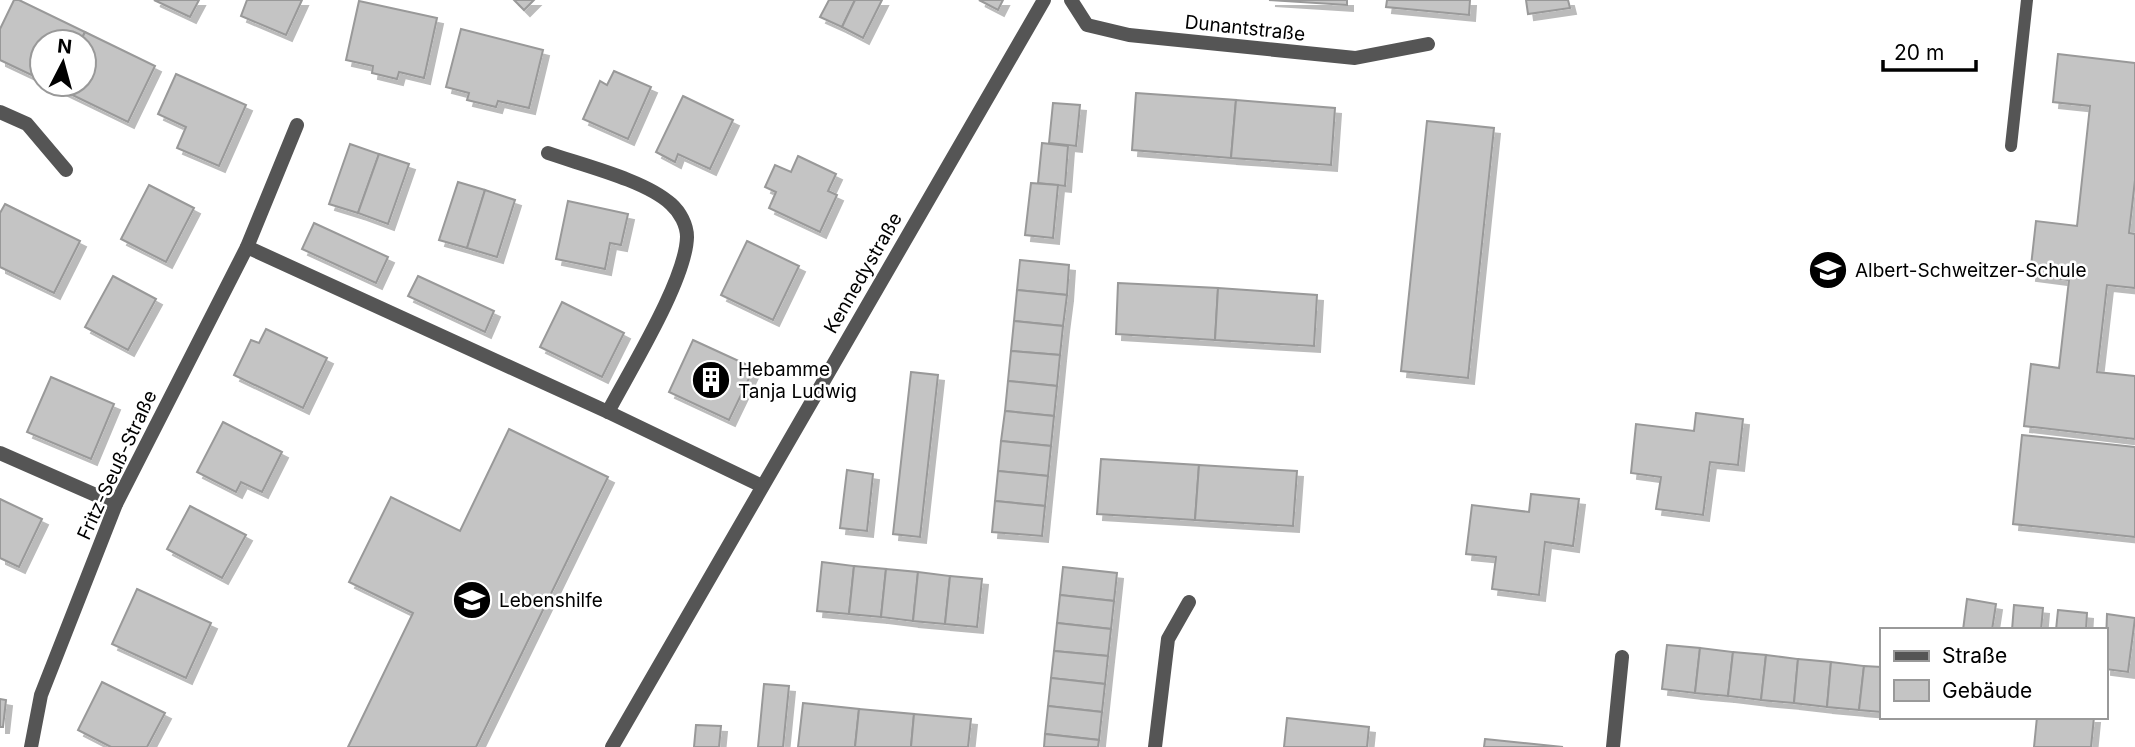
<svg xmlns="http://www.w3.org/2000/svg" width="2135" height="747" viewBox="0 0 2135 747" font-family="Inter,sans-serif">
<style>
.building{fill:#c4c4c4;stroke:#999;stroke-width:2;filter:url(#shadow)}
.lines{fill:none;stroke-linecap:round;stroke-linejoin:round}
.service{stroke:#555;stroke-width:12}
.minor{stroke:#555;stroke-width:14}
.labels{text-anchor:middle;dominant-baseline:central;stroke-width:5;stroke-linejoin:round;paint-order:stroke}
.street-label{font-size:19px;fill:#000;stroke:#fff}
.poi-label{font-size:19px;fill:#000;stroke:#fff;text-anchor:start}
</style>
<defs>
<filter id="shadow"><feDropShadow dx="6" dy="6" stdDeviation="0" flood-color="#0004"/></filter>
</defs>
<rect width="100%" height="100%" fill="#fff"/>
<g class="building">
<polygon points="14,0 19,0 85,32 80,42 42,42 42,80 0,60 0,29"/>
<polygon points="154,0 199,0 190,17"/>
<polygon points="247,0 302,0 286,35 241,16"/>
<polygon points="514,0 534,0 524,10"/>
<polygon points="829,0 855,0 842,27 820,17"/>
<polygon points="855,0 882,0 863,38 842,27"/>
<polygon points="979,0 1003,0 998,10"/>
<polygon points="1269,0 1347,0 1347,5"/>
<polygon points="1387,0 1470,0 1469,15 1386,7"/>
<polygon points="1526,0 1568,0 1570,8 1528,14"/>
<polygon points="359,1 437,18 424,78 399,72 397,79 372,73 373,66 346,60"/>
<polygon points="461,29 543,50 529,108 498,101 496,107 467,100 469,93 446,87"/>
<polygon points="85,32 155,66 128,122 58,88 60,84 84,84 84,42 80,42"/>
<polygon points="2058,54 2135,63 2135,180 2129,233 2135,234 2135,288 2107,285 2097,372 2135,376 2135,439 2024,426 2031,364 2059,368 2069,280 2030,275 2036,221 2077,226 2090,106 2053,102"/>
<polygon points="614,71 651,87 628,139 583,119 600,81 607,85"/>
<polygon points="176,74 246,105 219,166 177,148 186,127 158,114"/>
<polygon points="1136,93 1236,100 1231,158 1132,150"/>
<polygon points="683,96 733,120 710,169 678,154 675,162 656,152"/>
<polygon points="1236,100 1335,108 1331,165 1231,158"/>
<polygon points="1053,103 1080,105 1076,146 1049,143"/>
<polygon points="1427,121 1494,128 1468,378 1401,371"/>
<polygon points="1042,143 1068,146 1065,186 1038,183"/>
<polygon points="350,144 379,154 358,213 329,204"/>
<polygon points="379,154 409,164 388,224 358,213"/>
<polygon points="798,156 836,174 828,191 837,195 820,232 769,208 776,192 765,187 775,165 791,172"/>
<polygon points="458,182 485,190 467,248 439,240"/>
<polygon points="1031,183 1058,185 1053,238 1025,235"/>
<polygon points="149,185 194,208 166,262 121,239"/>
<polygon points="485,190 515,200 497,257 467,248"/>
<polygon points="568,201 628,214 621,245 610,243 605,269 556,259"/>
<polygon points="5,204 80,241 54,293 0,267 0,213"/>
<polygon points="314,223 388,257 376,283 302,249"/>
<polygon points="747,241 799,266 773,320 721,295"/>
<polygon points="1020,260 1069,265 1067,295 1017,290"/>
<polygon points="113,276 156,299 128,350 85,327"/>
<polygon points="418,276 494,311 485,332 408,296"/>
<polygon points="1118,283 1218,288 1215,340 1116,334"/>
<polygon points="1218,288 1317,295 1314,346 1215,340"/>
<polygon points="1017,290 1067,295 1063,326 1014,321"/>
<polygon points="562,302 624,333 602,377 540,347"/>
<polygon points="1014,321 1063,326 1060,355 1011,351"/>
<polygon points="266,329 327,358 303,408 234,375 251,340 259,343"/>
<polygon points="693,340 754,368 729,420 669,392"/>
<polygon points="1011,351 1060,355 1057,386 1008,381"/>
<polygon points="911,372 938,375 920,537 893,534"/>
<polygon points="51,377 114,404 91,459 27,432"/>
<polygon points="1008,381 1057,386 1054,416 1005,411"/>
<polygon points="1005,411 1054,416 1051,446 1001,441"/>
<polygon points="1696,413 1743,419 1738,465 1710,462 1703,515 1656,509 1661,477 1631,473 1636,424 1694,431"/>
<polygon points="223,422 282,452 262,492 241,482 236,492 197,472"/>
<polygon points="509,429 608,477 476,747 348,747 413,613 349,582 391,497 460,531"/>
<polygon points="2022,435 2135,447 2135,537 2013,524"/>
<polygon points="1001,441 1051,446 1048,476 998,471"/>
<polygon points="1101,459 1199,465 1195,520 1097,514"/>
<polygon points="1199,465 1297,471 1293,526 1195,520"/>
<polygon points="847,470 873,474 867,531 840,528"/>
<polygon points="998,471 1048,476 1045,506 995,501"/>
<polygon points="1531,494 1579,499 1573,546 1545,542 1539,595 1492,589 1496,557 1466,554 1472,505 1529,512"/>
<polygon points="0,499 42,519 19,567 0,558"/>
<polygon points="995,501 1045,506 1042,536 992,532"/>
<polygon points="190,506 246,535 222,578 167,549"/>
<polygon points="822,562 854,566 849,614 817,611"/>
<polygon points="854,566 886,569 881,617 849,614"/>
<polygon points="1063,567 1117,573 1114,601 1060,595"/>
<polygon points="886,569 918,572 913,621 881,617"/>
<polygon points="918,572 950,576 945,624 913,621"/>
<polygon points="950,576 982,579 977,627 945,624"/>
<polygon points="137,589 211,623 186,678 112,644"/>
<polygon points="1060,595 1114,601 1111,629 1057,623"/>
<polygon points="1967,599 1996,604 1992,630 1963,630"/>
<polygon points="2014,605 2043,608 2041,630 2012,630"/>
<polygon points="2058,610 2087,613 2086,630 2056,630"/>
<polygon points="2107,614 2135,618 2128,672 2105,669"/>
<polygon points="1057,623 1111,629 1108,656 1054,651"/>
<polygon points="1667,645 1700,648 1695,693 1662,689"/>
<polygon points="1700,648 1733,652 1728,696 1695,693"/>
<polygon points="1054,651 1108,656 1105,684 1051,678"/>
<polygon points="1733,652 1766,655 1761,700 1728,696"/>
<polygon points="1766,655 1798,659 1794,703 1761,700"/>
<polygon points="1798,659 1831,662 1827,707 1794,703"/>
<polygon points="1831,662 1864,666 1859,710 1827,707"/>
<polygon points="1864,666 1881,667 1881,712 1859,710"/>
<polygon points="1051,678 1105,684 1102,712 1048,706"/>
<polygon points="102,682 165,713 147,747 111,747 78,730"/>
<polygon points="764,684 789,686 783,747 758,747"/>
<polygon points="0,699 6,700 3,727 0,727"/>
<polygon points="803,703 859,709 855,747 798,747"/>
<polygon points="1048,706 1102,712 1099,740 1045,734"/>
<polygon points="859,709 914,714 911,747 855,747"/>
<polygon points="914,714 971,719 968,747 911,747"/>
<polygon points="2037,717 2094,717 2091,747 2034,747"/>
<polygon points="1287,718 1369,727 1367,747 1284,747"/>
<polygon points="696,725 721,726 719,747 694,747"/>
<polygon points="1045,734 1099,740 1098,747 1044,747"/>
<polygon points="1485,739 1563,747 1484,747"/>
</g>
<g class="lines">
<polyline class="service" points="2011,146 2027,0"/>
<g class="minor">
<polyline points="1071,0 1087,25 1129,35 1355,58 1428,44"/>
<polyline points="0,112 27,124 66,170"/>
<path d="M548,153C582,165 645,180 671,204C680,212 687,225 687,237C686,280 630,370 608,412"/>
<polyline points="247,247 608,412 762,486"/>
<polyline points="0,453 116,504"/>
<polyline points="31,747 41,695 116,504 247,247 297,125"/>
<polyline points="612,747 1044,0"/>
<polyline points="1155,747 1168,639 1189,602"/>
<polyline points="1613,747 1622,657"/>
</g>
</g>
<defs>
<g id="school-disc" transform="scale(2.0125)"><circle r="9.5" fill="#000" stroke="#fff"/><path d="M0-5L7-2L0 1L-7-2ZM-4 1L0 2.5L4 1V4Q0 6-4 4Z" fill="#fff"/></g>
<g id="building-disc" transform="scale(2.0125)"><circle r="9.5" fill="#000" stroke="#fff"/><path d="M-4-6H4V6H1V3H-1V6H-4ZM-2.5-4.3h1.7v1.8h-1.7ZM.8-4.3h1.7v1.8H.8ZM-2.5-1h1.7V.8h-1.7ZM.8-1h1.7V.8H.8Z" fill="#fff"/></g>
</defs>
<g fill-rule="evenodd">
<use href="#school-disc" x="1828" y="270"/>
<use href="#building-disc" x="711" y="380"/>
<use href="#school-disc" x="472" y="600"/>
</g>
<g class="labels">
<g class="street-label">
<text transform="translate(1245 28) rotate(6)">Dunantstraße</text>
<text transform="translate(863 273) rotate(-60)">Kennedystraße</text>
<text transform="translate(117 465) rotate(-65)">Fritz-Seuß-Straße</text>
</g>
<g class="poi-label">
<text x="1855" y="270">Albert-Schweitzer-Schule</text>
<text x="738" y="369">Hebamme<tspan x="738" dy="22">Tanja Ludwig</tspan></text>
<text x="499" y="600">Lebenshilfe</text>
</g>
</g>
<rect x="1880" y="628" width="228" height="91" fill="#ffffff" stroke="#999999" stroke-width="2"/>
<rect x="1894" y="651" width="35" height="10" fill="#555555" stroke="#999999" stroke-width="2"/>
<text x="1942" y="663" font-size="21" fill="#000000">Straße</text>
<rect x="1894" y="680" width="35" height="21" fill="#c4c4c4" stroke="#999999" stroke-width="2"/>
<text x="1942" y="698" font-size="21" fill="#000000">Gebäude</text>
<g transform="translate(63 63) rotate(6)"><circle r="33" fill="#ffffff" stroke="#999999" stroke-width="2"/>
<path d="M0-5L12 26L0 18L-12 26Z" fill="#000000"/>
<text y="-10" font-size="19" font-weight="bold" text-anchor="middle" fill="#000000">N</text>
</g>
<path d="M1883 60v10h93v-10" fill="none" stroke="#000000" stroke-width="3.5"/>
<text x="1894" y="60" font-size="21" fill="#000000" stroke="#ffffff" stroke-width="5" paint-order="stroke">20 m</text>
</svg>
